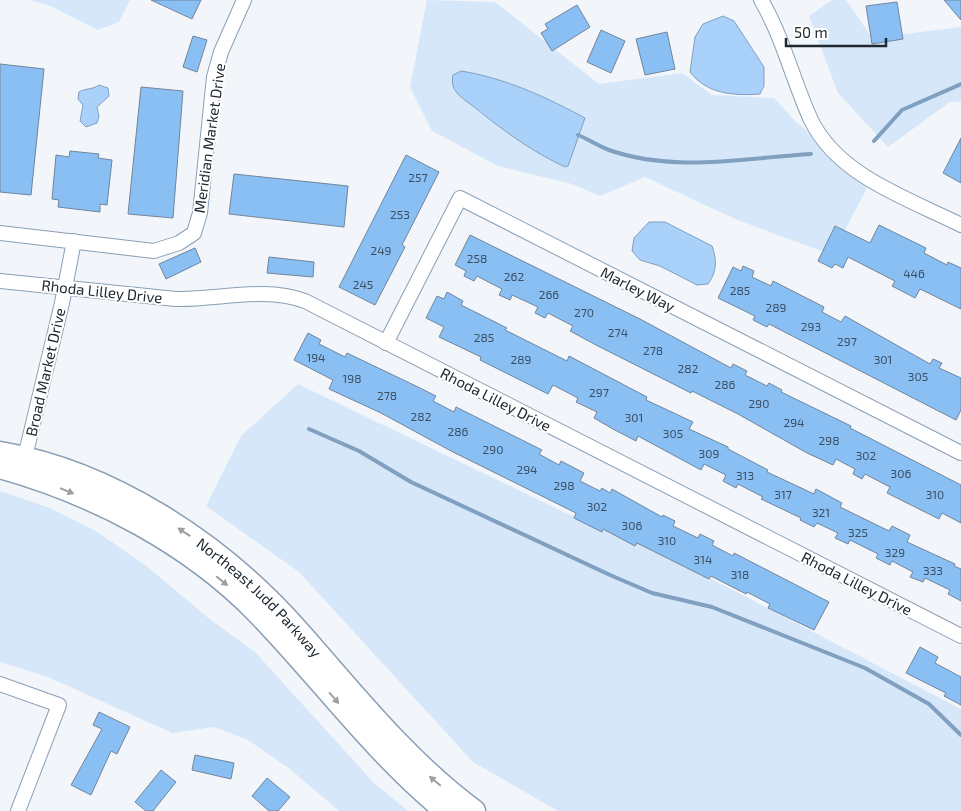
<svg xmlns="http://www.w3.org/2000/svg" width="961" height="811" viewBox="0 0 961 811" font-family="'Exo 2',sans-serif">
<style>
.green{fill:#d6e7fa}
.water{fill:#aad1fa;stroke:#819fbe}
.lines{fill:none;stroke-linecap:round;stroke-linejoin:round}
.stream{stroke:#819fbe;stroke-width:4}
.building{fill:#8abff4;stroke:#71859b}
.minor-casing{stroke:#899fb5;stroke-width:16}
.trunk-casing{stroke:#899fb5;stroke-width:25}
.minor{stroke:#fff;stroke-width:14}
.trunk{stroke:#fff;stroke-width:22}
.oneway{fill:#9b9fa2}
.labels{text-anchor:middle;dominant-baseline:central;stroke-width:4;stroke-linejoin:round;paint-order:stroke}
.number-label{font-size:12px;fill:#3a4e62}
.street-label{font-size:15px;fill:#202931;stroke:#fff}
</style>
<rect width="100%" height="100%" fill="#f2f6fb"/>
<g class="green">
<polygon points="29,0 130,0 119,22 98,30 51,6"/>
<polygon points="427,0 495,2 599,84 682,73 712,95 774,98 796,122 869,184 832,255 735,219 645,177 600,196 572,184 498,166 432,131 410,87"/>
<polygon points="832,0 846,0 872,38 961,27 961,102 950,102 888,147 838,93 809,16"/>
<polygon points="298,384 566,513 635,539 961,709 961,811 558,811 473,762 299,572 206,506 241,436"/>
<polygon points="0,491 50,508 96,531 149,568 207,617 255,652 375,784 408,811 339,811 290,769 248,740 214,727 172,733 48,677 0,662"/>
</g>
<g class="water">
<path d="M723,16L734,21L764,67V86L760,94C733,96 707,94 690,72L695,37L703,24Z"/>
<path d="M461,71C505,78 546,97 585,118L568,166L565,167C533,152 505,132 478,110C471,104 460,98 455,90C452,86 452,80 453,75Z"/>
<path d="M99,85L108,88L109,96L97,107L99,116L97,123L86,127L80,121L83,105L78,99L79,92C85,88 92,90 99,85Z"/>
<path d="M649,222H665L712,246C717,260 717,272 708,284L697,285L660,266L640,260L632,251L634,238Z"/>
</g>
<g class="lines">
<g class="stream">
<path d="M578,135C588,139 598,146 609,150C675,173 743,158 811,154"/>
<polyline points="874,141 902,110 961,84"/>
<polyline points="309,429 359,451 411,482 610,575 652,593 712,607 865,668 929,704 961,735"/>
</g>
</g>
<g class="building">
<polygon points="151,0 201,0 192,19"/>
<polygon points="944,0 961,0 961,20"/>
<polygon points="897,2 903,39 872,44 866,6"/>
<polygon points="577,5 590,27 552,51 541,33 548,29 545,24"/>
<polygon points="601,30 625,41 611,73 587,62"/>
<polygon points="667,32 675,69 645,75 636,39"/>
<polygon points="193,36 207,40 197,72 183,67"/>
<polygon points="0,64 44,69 31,195 0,192"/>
<polygon points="141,87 183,91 173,218 128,214"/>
<polygon points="961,138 961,183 943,173"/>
<polygon points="70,151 99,154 98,158 112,160 107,205 100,204 100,212 58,207 59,200 52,199 56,155 69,157"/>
<polygon points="406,155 439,172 402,245 405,247 375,305 339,287"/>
<polygon points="234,174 348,186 344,227 229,214"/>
<polygon points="879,225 926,248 924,253 947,265 948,262 961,268 961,309 920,289 915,298 892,286 895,281 848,257 843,268 835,264 832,268 818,261 835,226 870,243"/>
<polygon points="470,235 640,319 731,368 733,364 747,371 745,375 767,386 769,383 782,390 781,392 851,426 850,428 961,485 961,523 942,513 939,519 887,493 890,487 865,474 862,479 853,474 855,469 836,459 833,465 807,453 738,414 692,391 691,393 596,345 570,331 573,326 548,313 545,318 535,313 538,307 512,295 510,300 499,295 502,289 477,276 474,281 464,276 466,271 455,265"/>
<polygon points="195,248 201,262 166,279 159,264"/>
<polygon points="269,257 314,262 313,277 267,273"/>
<polygon points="743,266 754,271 752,277 771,286 773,281 824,307 822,312 841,322 845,316 930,364 933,359 942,363 939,368 961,378 961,410 956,420 769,324 767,327 753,320 755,316 718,298 733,267 741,271"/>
<polygon points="447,292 463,301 461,305 507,328 505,330 567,361 569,356 647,397 646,400 693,422 689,429 728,447 728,449 768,470 767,472 814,494 816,489 842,503 840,507 889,531 892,526 910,535 907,542 955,564 954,566 961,569 961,601 948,594 950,590 925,578 923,582 910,577 913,572 892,561 890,565 876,558 878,554 850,540 848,544 835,538 838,533 817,523 814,527 800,520 801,518 761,499 763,497 738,484 736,488 723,481 726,475 704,464 701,470 638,436 636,441 613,429 594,418 597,412 576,402 578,398 553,385 548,394 480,360 481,357 439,337 444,327 426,318 437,296 444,299"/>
<polygon points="308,333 321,340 319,344 345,357 347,353 418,387 436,396 433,401 454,412 456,407 542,450 539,454 559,465 561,461 584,473 580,481 600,491 602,488 610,493 612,489 662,517 663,515 675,521 673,526 698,538 700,534 714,541 712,545 733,556 734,553 829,602 814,630 768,608 770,604 747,592 746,594 711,576 709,579 637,543 635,546 603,529 602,532 574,518 576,513 451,451 381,413 329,389 333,380 294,360"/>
<polygon points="920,647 938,657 935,663 961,677 961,705 944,696 946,693 906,673"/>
<polygon points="99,712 130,727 117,754 111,751 91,795 71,785 102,729 93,725"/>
<polygon points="195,755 234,763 231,779 192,770"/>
<polygon points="161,770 176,782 153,811 146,811 135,802"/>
<polygon points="267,778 290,797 278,811 269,811 252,796"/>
</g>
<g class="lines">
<g class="minor-casing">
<g id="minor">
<path d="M761,0C783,37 793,81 811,120C838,176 909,199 961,225"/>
<polyline points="0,233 154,251 179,243 194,233 200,213 214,77 221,52 244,0"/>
<path d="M0,281L176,299C219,300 263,286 305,301L961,636"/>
<polyline points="386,343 460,198 961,453"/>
<polyline points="23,465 62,303 74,241"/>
<polyline points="0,684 59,705 18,811"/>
</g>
</g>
<g class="trunk-casing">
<g id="trunk">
<path id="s1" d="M0,453C112,472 222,545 297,630C353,693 405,760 474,811"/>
<path d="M0,467C94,493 190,543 258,613C322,679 375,753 446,811"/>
</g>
</g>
<use href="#minor" class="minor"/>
<use href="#trunk" class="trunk"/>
</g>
<defs><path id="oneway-solid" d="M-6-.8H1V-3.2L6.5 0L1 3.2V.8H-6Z" transform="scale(1.25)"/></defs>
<g class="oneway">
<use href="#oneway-solid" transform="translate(67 491) rotate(22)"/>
<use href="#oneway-solid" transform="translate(184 532) rotate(-146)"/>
<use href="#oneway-solid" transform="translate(222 581) rotate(39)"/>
<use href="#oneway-solid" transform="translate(334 698) rotate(49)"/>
<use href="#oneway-solid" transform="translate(435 781) rotate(-140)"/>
</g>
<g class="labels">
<g class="number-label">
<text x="418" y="177">257</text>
<text x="400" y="214">253</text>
<text x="381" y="250">249</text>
<text x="477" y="258">258</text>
<text x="914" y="273">446</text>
<text x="514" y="276">262</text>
<text x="363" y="284">245</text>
<text x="740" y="290">285</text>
<text x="549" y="294">266</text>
<text x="776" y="307">289</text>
<text x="584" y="312">270</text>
<text x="811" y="326">293</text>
<text x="618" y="332">274</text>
<text x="484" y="337">285</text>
<text x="847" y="341">297</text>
<text x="653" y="350">278</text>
<text x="316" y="357">194</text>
<text x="521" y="359">289</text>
<text x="883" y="359">301</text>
<text x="688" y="368">282</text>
<text x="918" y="376">305</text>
<text x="352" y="378">198</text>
<text x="725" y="384">286</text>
<text x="599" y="392">297</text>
<text x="387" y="395">278</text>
<text x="759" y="403">290</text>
<text x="421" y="416">282</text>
<text x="634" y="417">301</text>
<text x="794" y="422">294</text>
<text x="458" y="431">286</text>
<text x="673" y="433">305</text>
<text x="829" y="440">298</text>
<text x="493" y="449">290</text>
<text x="709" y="453">309</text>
<text x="866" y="455">302</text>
<text x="527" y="469">294</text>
<text x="901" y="473">306</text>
<text x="745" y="475">313</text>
<text x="564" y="485">298</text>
<text x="783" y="494">317</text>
<text x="935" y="494">310</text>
<text x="597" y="506">302</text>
<text x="821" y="512">321</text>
<text x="632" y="525">306</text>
<text x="858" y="532">325</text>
<text x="667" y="540">310</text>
<text x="895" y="552">329</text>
<text x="703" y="559">314</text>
<text x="933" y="570">333</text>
<text x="740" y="574">318</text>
</g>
<g class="street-label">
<text transform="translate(209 138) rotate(-82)">Meridian Market Drive</text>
<text transform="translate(638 289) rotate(27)">Marley Way</text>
<text transform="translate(102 291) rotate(6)">Rhoda Lilley Drive</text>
<text transform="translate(45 372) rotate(-77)">Broad Market Drive</text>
<text transform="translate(496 399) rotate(27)">Rhoda Lilley Drive</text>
<text transform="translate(857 583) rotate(27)">Rhoda Lilley Drive</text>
<text stroke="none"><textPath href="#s1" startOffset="302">Northeast Judd Parkway</textPath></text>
</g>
</g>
<path d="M786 38v8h100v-8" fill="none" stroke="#202931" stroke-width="2.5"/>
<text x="794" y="38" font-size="15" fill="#202931" stroke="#ffffff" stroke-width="4" paint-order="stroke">50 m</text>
</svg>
